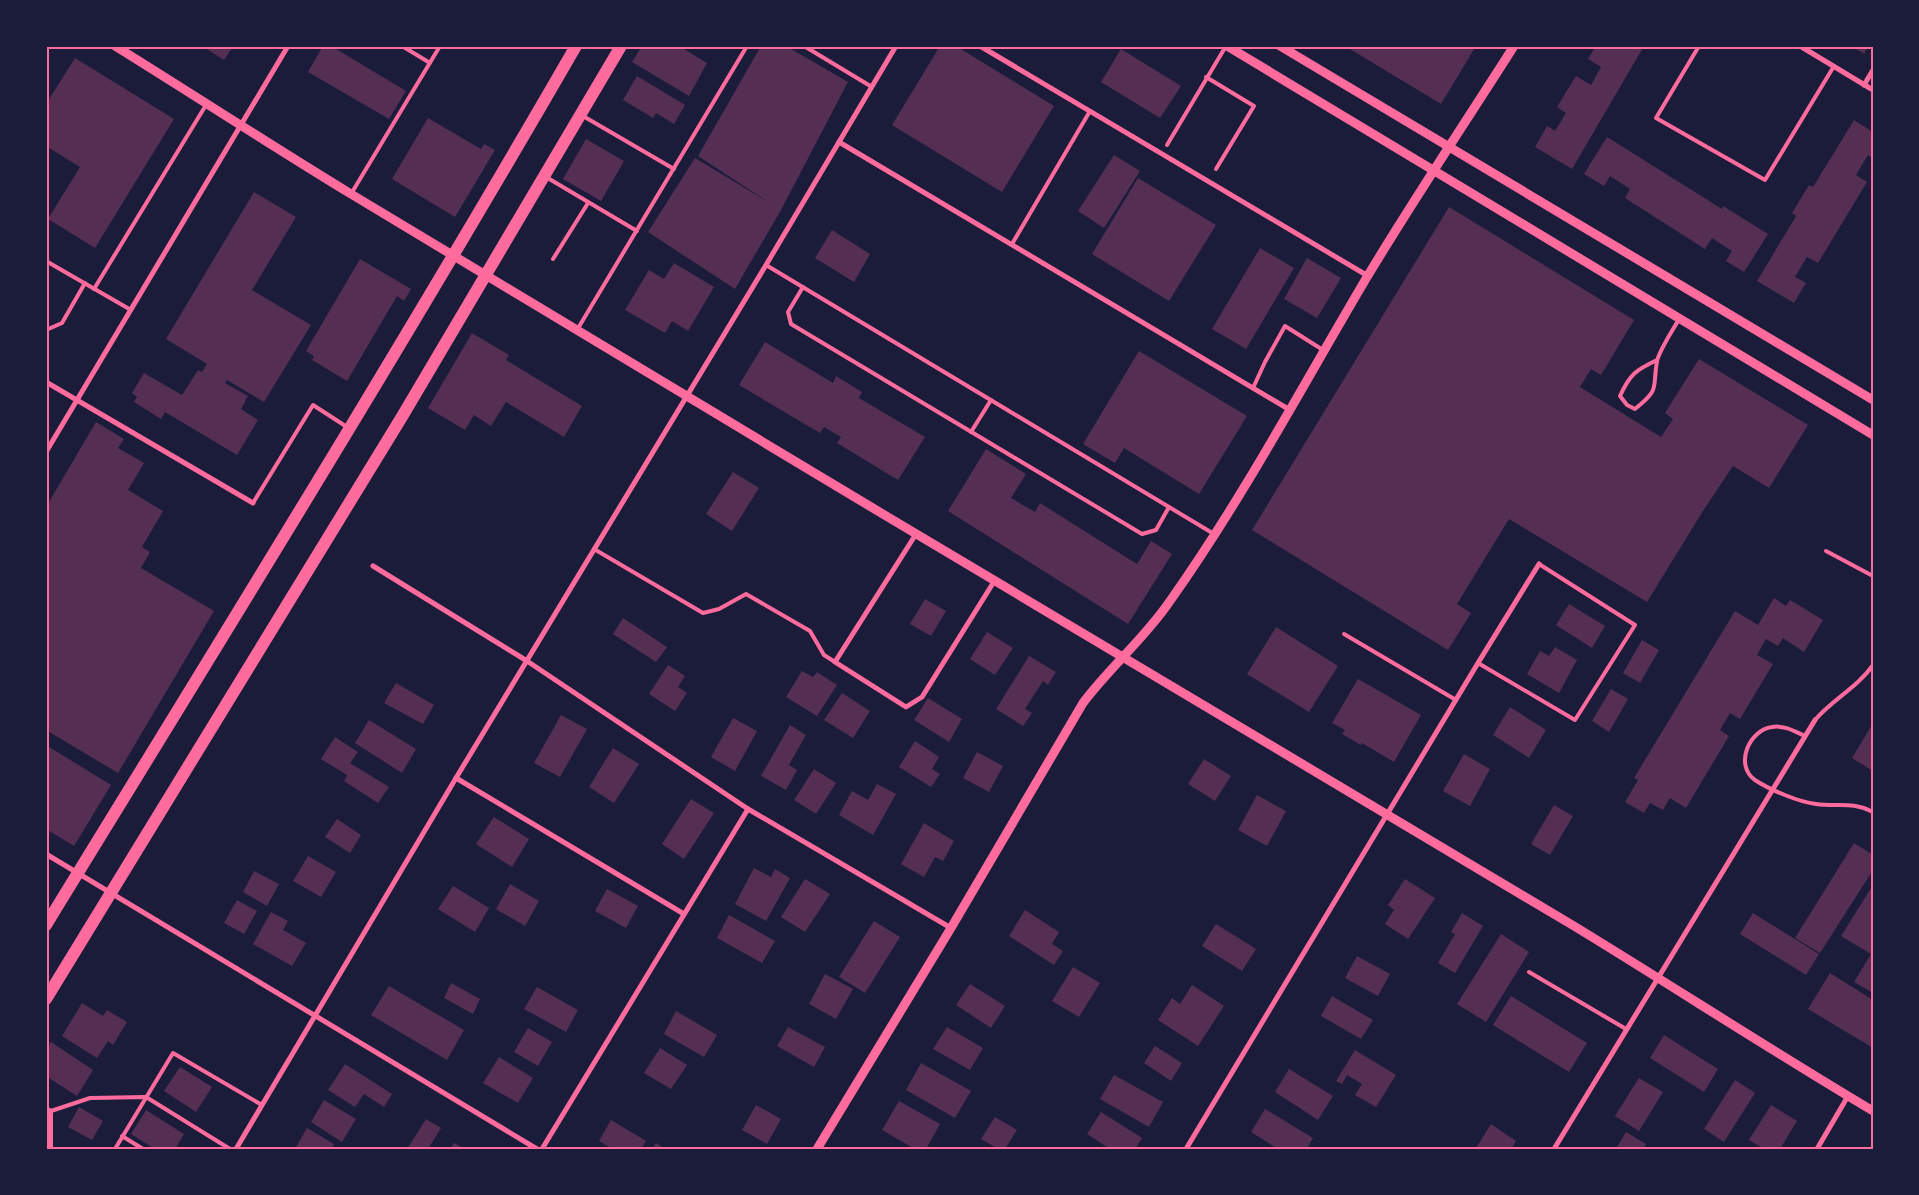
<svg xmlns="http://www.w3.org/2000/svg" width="1919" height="1195" viewBox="0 0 1919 1195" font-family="Raleway,sans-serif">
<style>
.building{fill:#542f53}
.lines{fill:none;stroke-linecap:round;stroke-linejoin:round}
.service{stroke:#ff6b9d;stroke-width:4}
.minor{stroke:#ff6b9d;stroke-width:5}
.tertiary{stroke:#ff6b9d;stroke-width:9}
.primary{stroke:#ff6b9d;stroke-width:12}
.neatline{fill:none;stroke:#ff6b9d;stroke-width:2}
</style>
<rect width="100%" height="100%" fill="#1b1b3a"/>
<g class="building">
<polygon points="202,46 233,46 224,60"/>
<polygon points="323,46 331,46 406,91 389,119 308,72"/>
<polygon points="642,46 679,46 707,63 689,96 632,62"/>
<polygon points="761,46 786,46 848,82 781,210 735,289 648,232 695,158 768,202 698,156"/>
<polygon points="940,46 956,46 1054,106 1002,192 892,125"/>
<polygon points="1345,46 1476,46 1441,104"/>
<polygon points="1596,46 1644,46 1572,169 1535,147 1547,126 1555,131 1566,113 1557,107 1576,76 1591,85 1601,67 1588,59"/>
<polygon points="1852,46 1868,46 1864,54"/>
<polygon points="1121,49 1181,86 1160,118 1101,82"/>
<polygon points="75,58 174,119 95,248 48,219 80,167 46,146 46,104"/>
<polygon points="637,76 685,105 674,124 656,113 653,118 623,100"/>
<polygon points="428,118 481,149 484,144 495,150 455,217 392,179"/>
<polygon points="1854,120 1873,132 1873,158 1868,155 1856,175 1867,182 1818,263 1807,257 1795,277 1806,283 1794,303 1757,281 1796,216 1792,213 1809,185 1813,187"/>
<polygon points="1607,137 1722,209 1723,206 1768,234 1744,272 1726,261 1732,251 1712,238 1705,249 1625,198 1630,189 1610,176 1604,186 1584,174"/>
<polygon points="586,139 624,161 601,201 563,179"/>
<polygon points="1114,155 1140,171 1104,228 1078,211"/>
<polygon points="1138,178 1216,225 1169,301 1092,254"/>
<polygon points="254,192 296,217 252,290 311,325 264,402 227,380 225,383 248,396 241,409 258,420 237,455 165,412 161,419 134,402 137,397 132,393 144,373 182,395 198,370 202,372 207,364 166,339"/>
<polygon points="1449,207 1634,320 1601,375 1591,369 1580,387 1661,437 1673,419 1665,413 1699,359 1808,425 1769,488 1733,466 1703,511 1647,602 1509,519 1457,604 1471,613 1448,650 1252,530"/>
<polygon points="832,230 870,254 854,282 815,258"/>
<polygon points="1260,248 1294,268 1246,349 1212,329"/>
<polygon points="1307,258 1341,278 1317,318 1284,299"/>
<polygon points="360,259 411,289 404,301 397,296 347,381 312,360 314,356 306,351"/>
<polygon points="674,263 714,287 688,331 672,321 665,333 625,310 649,270 664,279"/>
<polygon points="472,333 509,355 506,360 582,406 564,437 506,402 491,426 474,415 465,430 428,408"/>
<polygon points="765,342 833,383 836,376 862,392 859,398 925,437 898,480 837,443 841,437 824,427 820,433 739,385"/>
<polygon points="1139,351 1247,416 1199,494 1124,448 1115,463 1083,444"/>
<polygon points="96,422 124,439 118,448 144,463 128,490 163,511 142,547 150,552 141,568 214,611 118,773 46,730 46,507"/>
<polygon points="986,449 1026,474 1011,498 1035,512 1040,503 1137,564 1151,541 1172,554 1128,624 948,511"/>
<polygon points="733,472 759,488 732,531 706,514"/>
<polygon points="1774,598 1786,606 1790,600 1823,620 1804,652 1783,638 1778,646 1766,639 1757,655 1773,664 1740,719 1730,713 1720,730 1729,736 1686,808 1670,798 1663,810 1650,803 1644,813 1625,802 1638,780 1634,778 1735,611 1758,625"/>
<polygon points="925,599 946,611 931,636 910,624"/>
<polygon points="1569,604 1605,626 1592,648 1556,625"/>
<polygon points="623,618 667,647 656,662 613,634"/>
<polygon points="1276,627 1338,666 1309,712 1247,674"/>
<polygon points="987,632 1013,648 995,675 970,659"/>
<polygon points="1642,640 1659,650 1640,683 1623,673"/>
<polygon points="1555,647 1577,660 1559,693 1527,674 1540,651 1549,656"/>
<polygon points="1029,656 1056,672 1048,685 1043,681 1025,709 1032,713 1023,726 996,709"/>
<polygon points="668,665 685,676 678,687 687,693 675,711 649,694"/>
<polygon points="802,671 813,677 817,672 837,685 817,716 786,697"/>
<polygon points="1358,679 1421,715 1394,762 1362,743 1361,745 1342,734 1345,730 1332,723"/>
<polygon points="396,683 434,705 423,724 384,703"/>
<polygon points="1611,689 1628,699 1609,732 1592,721"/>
<polygon points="842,693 870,711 853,738 824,720"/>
<polygon points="928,698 962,719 949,742 914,720"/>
<polygon points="1510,707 1546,730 1529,758 1493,735"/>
<polygon points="561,715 587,729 560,777 534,763"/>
<polygon points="733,718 757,731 735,771 711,757"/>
<polygon points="369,720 416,749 402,773 355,743"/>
<polygon points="1873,723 1873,771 1852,758"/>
<polygon points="790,725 806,735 789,765 797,770 786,790 761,776"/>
<polygon points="335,737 358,752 350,763 389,787 378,803 344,781 347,775 321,759"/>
<polygon points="915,741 939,757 932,769 940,774 931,787 899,767"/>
<polygon points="46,745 111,785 74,846 46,829"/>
<polygon points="613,748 639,764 614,803 589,787"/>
<polygon points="977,752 1003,766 989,792 963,778"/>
<polygon points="1464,754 1490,769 1470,806 1443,791"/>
<polygon points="1204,759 1231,776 1215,801 1188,784"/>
<polygon points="814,769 836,783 816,814 794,800"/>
<polygon points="877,784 896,794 873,835 839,815 852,791 868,800"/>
<polygon points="1257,795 1286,811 1267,846 1238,830"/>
<polygon points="691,799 714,813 684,859 662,844"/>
<polygon points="1554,805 1573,816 1550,855 1531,844"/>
<polygon points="494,817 529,839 512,867 476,844"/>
<polygon points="337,819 361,835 350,853 325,837"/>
<polygon points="924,823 954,841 943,861 935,857 924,877 901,864"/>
<polygon points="1854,843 1873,855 1873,870 1820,953 1795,938"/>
<polygon points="308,856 336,872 321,897 293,881"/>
<polygon points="754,868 771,877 775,869 790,878 766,921 735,904"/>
<polygon points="254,871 279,884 267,906 243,892"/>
<polygon points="805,879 830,894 805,932 781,917"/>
<polygon points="1405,879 1435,898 1408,939 1385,924 1394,910 1388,905"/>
<polygon points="510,884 539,901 525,926 496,909"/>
<polygon points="1873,885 1873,993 1854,982 1871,954 1841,936"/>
<polygon points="453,886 489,908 475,932 438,909"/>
<polygon points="607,889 638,906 626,928 595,911"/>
<polygon points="237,900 257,911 244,934 224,923"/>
<polygon points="1025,910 1059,932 1052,944 1063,951 1054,965 1009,936"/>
<polygon points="271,912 288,921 283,930 306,943 292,966 253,944"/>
<polygon points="1462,913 1483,926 1455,973 1438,963 1455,934 1451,932"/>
<polygon points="1753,913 1819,954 1806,975 1740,934"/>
<polygon points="729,915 775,941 762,963 717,938"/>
<polygon points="874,921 900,937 865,993 839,977"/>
<polygon points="1216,924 1256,949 1242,971 1202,946"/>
<polygon points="1501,934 1529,952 1486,1022 1457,1004"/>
<polygon points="1357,956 1390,974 1378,996 1345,978"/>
<polygon points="1073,967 1100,983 1079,1017 1052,1001"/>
<polygon points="1830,973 1873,1000 1873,1048 1808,1009"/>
<polygon points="825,974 853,989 836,1019 809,1004"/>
<polygon points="451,983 480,999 473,1014 444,998"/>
<polygon points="970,984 1005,1006 991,1028 956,1005"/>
<polygon points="1192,985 1224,1006 1198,1046 1158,1020 1172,998 1180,1004"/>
<polygon points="389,986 464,1030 447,1060 371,1015"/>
<polygon points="537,987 578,1010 566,1032 524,1009"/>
<polygon points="1332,996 1373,1020 1361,1039 1321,1016"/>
<polygon points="1511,996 1587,1043 1569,1072 1493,1025"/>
<polygon points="82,1003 103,1016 107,1010 127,1022 113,1045 108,1041 97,1058 62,1036"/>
<polygon points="676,1011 717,1035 704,1057 664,1034"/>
<polygon points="788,1027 825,1047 814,1067 777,1046"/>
<polygon points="947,1027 983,1048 970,1070 933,1049"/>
<polygon points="528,1028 552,1042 538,1066 514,1052"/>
<polygon points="1664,1035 1718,1069 1704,1092 1650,1058"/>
<polygon points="51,1042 93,1070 77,1096 46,1076 46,1050"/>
<polygon points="1155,1046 1182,1063 1171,1081 1144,1063"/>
<polygon points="660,1048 687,1065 671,1089 644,1073"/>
<polygon points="1355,1050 1396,1075 1376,1107 1355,1095 1362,1084 1347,1075 1342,1084 1336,1081"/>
<polygon points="499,1057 533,1078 518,1103 483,1083"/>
<polygon points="921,1063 971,1091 955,1118 906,1090"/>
<polygon points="345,1064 392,1094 384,1107 364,1094 355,1107 328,1090"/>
<polygon points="180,1067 212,1087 196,1112 164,1091"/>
<polygon points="1289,1069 1333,1096 1318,1120 1275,1092"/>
<polygon points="1114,1075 1163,1102 1149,1127 1100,1099"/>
<polygon points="1639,1078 1663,1092 1639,1131 1615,1116"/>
<polygon points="1735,1080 1755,1093 1724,1142 1704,1129"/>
<polygon points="324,1100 356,1119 342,1142 311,1122"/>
<polygon points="899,1101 940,1124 926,1149 915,1149 882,1130"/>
<polygon points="756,1105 781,1119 767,1144 742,1130"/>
<polygon points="1771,1105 1797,1121 1780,1149 1764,1149 1749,1140"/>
<polygon points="79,1107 103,1121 92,1140 68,1127"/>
<polygon points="1265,1109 1313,1138 1307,1149 1278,1149 1251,1132"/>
<polygon points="146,1110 184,1134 175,1149 155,1149 131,1134"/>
<polygon points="1101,1112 1142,1138 1135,1149 1110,1149 1087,1134"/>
<polygon points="995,1117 1017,1130 1005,1149 998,1149 981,1139"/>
<polygon points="426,1119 441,1128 428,1149 407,1149"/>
<polygon points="611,1120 646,1141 641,1149 613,1149 599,1141"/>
<polygon points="1491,1124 1516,1141 1511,1149 1476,1148"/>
<polygon points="307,1128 334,1144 332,1149 295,1149"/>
<polygon points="1626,1132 1646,1144 1643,1149 1616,1149"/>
<polygon points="454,1143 465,1149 450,1149"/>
<polygon points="656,1143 665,1149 652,1149"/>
</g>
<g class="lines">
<g class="service">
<polyline points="402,46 430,63"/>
<polyline points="804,46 872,87"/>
<polyline points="1699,46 1656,118 1765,180 1834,66"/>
<polyline points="46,49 48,46"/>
<polyline points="1206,77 1254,106 1216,169"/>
<polyline points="583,116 674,169"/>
<polyline points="1167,145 1226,46"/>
<polyline points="546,177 637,231"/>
<polyline points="351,194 440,46"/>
<polyline points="1012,244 1090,111"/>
<polyline points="553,259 588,203"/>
<polyline points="46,261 131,310"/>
<polyline points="766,265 1214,534"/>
<polyline points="803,287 788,312 791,324 1142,534 1156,530 1169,507"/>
<polyline points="94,289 206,105"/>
<polyline points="46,330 62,323 85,283"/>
<polyline points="577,330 747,46"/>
<path d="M1657,360C1636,370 1630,374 1620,396L1627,405L1635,409C1661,388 1652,389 1657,361C1660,349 1673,330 1679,319"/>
<polyline points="1253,388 1265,362 1285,326 1323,350"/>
<polyline points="971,432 991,400"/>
<polyline points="253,503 313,405 347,427"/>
<polyline points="594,549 703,613 719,609 746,594 810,631 824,655 835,662"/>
<polyline points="1826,551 1873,576"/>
<polyline points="1344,634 1456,700"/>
<polyline points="1478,663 1575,720 1635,625 1539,564"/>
<path d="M1815,720C1833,699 1857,688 1873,665"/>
<path d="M1805,736C1794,731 1784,725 1772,727C1749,730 1734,765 1755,780C1770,790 1799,802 1816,804C1838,807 1852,801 1873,812"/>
<polyline points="1529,972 1626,1029"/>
<polyline points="46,1108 51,1111 51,1149"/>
<polyline points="51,1111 90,1098 146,1097 230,1149"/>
<polyline points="122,1136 143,1149"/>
<polyline points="115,1149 173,1053 262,1105"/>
</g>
<g class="minor">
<polyline points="980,46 1368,276"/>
<polyline points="1800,46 1873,90"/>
<polyline points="1864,85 1873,70"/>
<polyline points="839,142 1290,410"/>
<polyline points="46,382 253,503"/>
<polyline points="46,452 288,46"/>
<polyline points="916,534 835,662 906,707 922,697 995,580"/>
<polyline points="373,566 527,661 748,809 951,928"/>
<polyline points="456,778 684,914"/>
<polyline points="46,854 537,1149"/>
<polyline points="236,1149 456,778 766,265 896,46"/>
<polyline points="542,1149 748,809"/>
<polyline points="1186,1149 1478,663 1539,564"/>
<polyline points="1554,1149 1815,720"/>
<polyline points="1817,1149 1848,1096"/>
</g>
<g class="tertiary">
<path d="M115,46C194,95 272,146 351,194C757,441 1166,682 1574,926C1674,987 1772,1051 1873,1111"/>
<polyline points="1227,46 1873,435"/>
<polyline points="1280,46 1873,400"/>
<path d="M817,1149L951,928L1083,703C1110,667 1145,638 1170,601C1243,498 1303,385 1367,277C1414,199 1465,123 1514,46"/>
</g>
<g class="primary">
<path d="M46,925C225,633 405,342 576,46"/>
<polyline points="46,999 403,415 621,46"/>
</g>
</g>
<rect width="1919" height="1195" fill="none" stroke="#1b1b3a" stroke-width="95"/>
<rect x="48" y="48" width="1824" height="1100" class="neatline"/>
</svg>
